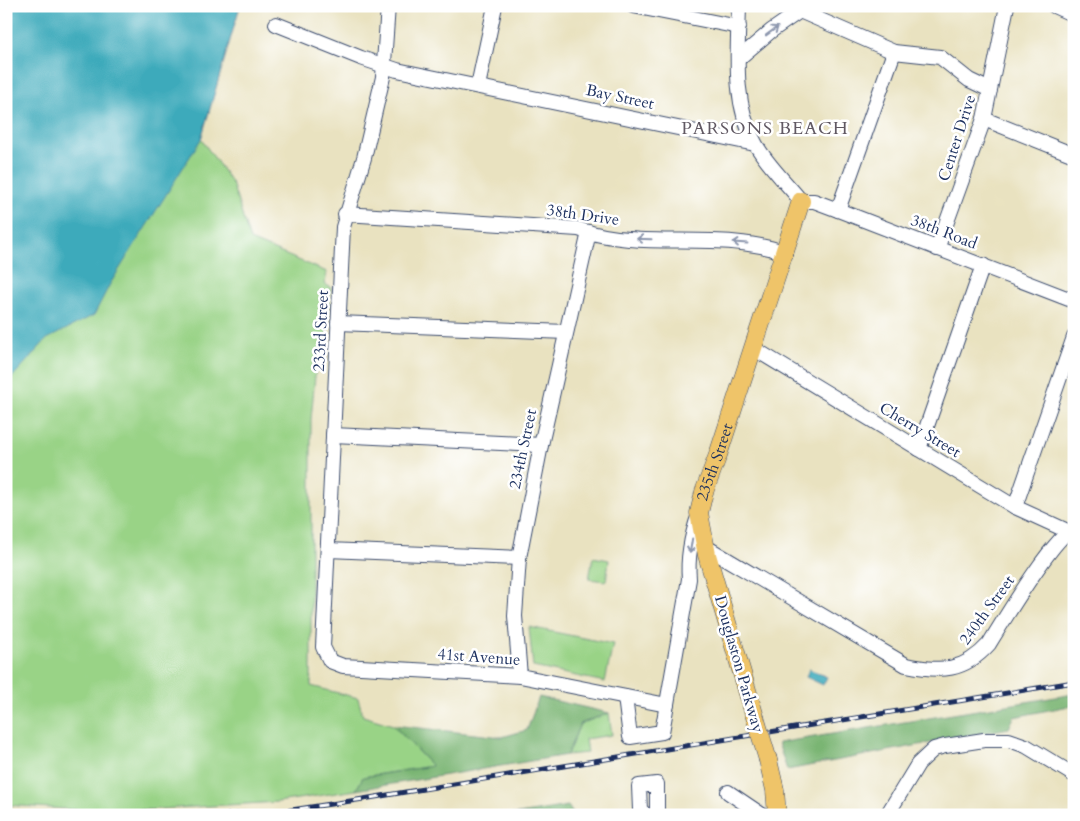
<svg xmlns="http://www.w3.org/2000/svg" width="1080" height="821" viewBox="0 0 1080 821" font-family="Cardo,serif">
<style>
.green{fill:#99d386;stroke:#5a8172}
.forest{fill:#7ab573;stroke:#4a7268}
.water{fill:#3caabb;stroke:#2c6c8c}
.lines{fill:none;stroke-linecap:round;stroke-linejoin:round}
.minor-casing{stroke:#3a4a6d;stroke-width:16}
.major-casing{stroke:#3a4a6d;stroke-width:19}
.minor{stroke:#fff;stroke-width:14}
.major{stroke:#efc469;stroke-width:18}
.rail-casing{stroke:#1b2f5e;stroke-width:5}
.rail{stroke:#fff;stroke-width:3;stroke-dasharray:9;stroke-linecap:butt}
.major-bridge-casing{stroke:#3a4a6d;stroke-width:19;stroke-linecap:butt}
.major-bridge{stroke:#efc469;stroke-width:18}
.oneway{stroke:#8d97ae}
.labels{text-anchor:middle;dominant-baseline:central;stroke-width:5;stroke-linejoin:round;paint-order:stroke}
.street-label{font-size:16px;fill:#1b2f5e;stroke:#fff}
.neighbourhood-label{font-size:18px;letter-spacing:1px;fill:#615963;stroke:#fff}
</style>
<rect width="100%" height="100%" fill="#fff"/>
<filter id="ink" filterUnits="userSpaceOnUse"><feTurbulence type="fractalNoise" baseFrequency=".02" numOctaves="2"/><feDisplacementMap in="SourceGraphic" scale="10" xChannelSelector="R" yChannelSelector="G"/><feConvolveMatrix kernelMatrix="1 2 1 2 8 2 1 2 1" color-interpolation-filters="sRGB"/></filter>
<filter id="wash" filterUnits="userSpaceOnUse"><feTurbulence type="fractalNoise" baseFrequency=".0096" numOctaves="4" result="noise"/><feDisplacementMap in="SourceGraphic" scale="20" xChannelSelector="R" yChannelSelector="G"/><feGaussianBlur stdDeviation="1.12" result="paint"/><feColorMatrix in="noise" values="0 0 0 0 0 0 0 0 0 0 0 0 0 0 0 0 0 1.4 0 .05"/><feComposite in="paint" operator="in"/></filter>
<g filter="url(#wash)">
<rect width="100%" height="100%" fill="#e9e2c0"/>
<g class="green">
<polygon points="240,6 201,139 232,183 250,240 327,272 325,284 331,288 326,341 316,366 311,419 311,686 358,698 363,716 393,725 432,766 363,777 356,790 278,802 109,812 6,805 6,284"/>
<polygon points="593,557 609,560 606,581 589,579"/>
<polygon points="529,627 613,644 605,682 533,667"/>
<polygon points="609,713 612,735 585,739 587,753 567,755 580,724"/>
</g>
<g class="forest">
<polygon points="1074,694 1074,705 1014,717 1009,728 787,770 778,743"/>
<polygon points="539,697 609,713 580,724 567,755 356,790 363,777 432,766 393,725 502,737 527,730"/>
<polygon points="568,806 574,815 512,815"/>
</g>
<g class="water">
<polygon points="6,6 240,6 201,139 110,284 94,315 47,339 6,384"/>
<polygon points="809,669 827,677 823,685 806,677"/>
</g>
</g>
<g filter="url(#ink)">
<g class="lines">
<g class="minor-casing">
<g id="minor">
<polyline points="388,6 383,77 364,158 343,227 323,647 330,661 343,666 520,676 667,705"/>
<polyline points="633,6 739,27"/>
<path d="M739,6C738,51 732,102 755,143C766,164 786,182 801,201H814L838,210L1074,301"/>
<polyline points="1054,6 1074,15"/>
<polyline points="802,12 894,52 940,57 969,80 990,90"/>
<polyline points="276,24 361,58 397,70 755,144"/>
<polyline points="738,59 771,31 807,6"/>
<polyline points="478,86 495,6"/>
<polyline points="984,119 1074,155"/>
<polyline points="838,210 894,52"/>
<path d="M345,214L578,229C645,252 719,229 786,253"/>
<polyline points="937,249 984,119 1007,6"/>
<polyline points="338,323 566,332"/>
<polyline points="753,348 1015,507 1074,534"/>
<polyline points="333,435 541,445"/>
<polyline points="919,449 983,265"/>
<polyline points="1015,507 1074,337"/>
<path d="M706,547L906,665C941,672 964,672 989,644C1002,623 1055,534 1074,529"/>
<polyline points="328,550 519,558"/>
<polyline points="520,676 515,616 519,558 541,445 589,232"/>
<path d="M625,697L630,737L662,732L689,579C687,557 692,534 699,514"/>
<polyline points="728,792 762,815"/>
<polyline points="646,815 640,810 639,786 657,784 657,815"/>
<polyline points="887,815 918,764 934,749 945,746 984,740 1009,740 1026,746 1074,775"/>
</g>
</g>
<g class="major-casing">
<g id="major">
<path id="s1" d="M755,717L707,555L699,513L704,492L718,455L801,201"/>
<polyline points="768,760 775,790 777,815"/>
</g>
</g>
<use href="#minor" class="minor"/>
<use href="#major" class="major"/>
<g class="rail-casing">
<g id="rail">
<polyline points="6,812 43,815"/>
<polyline points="228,815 285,811 357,800 1074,682"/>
</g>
</g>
<use href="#rail" class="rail"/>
<g class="major-bridge-casing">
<polyline id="major-bridge" points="755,717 768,760"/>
</g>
<use href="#major-bridge" class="major-bridge"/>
</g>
<defs><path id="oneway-shaft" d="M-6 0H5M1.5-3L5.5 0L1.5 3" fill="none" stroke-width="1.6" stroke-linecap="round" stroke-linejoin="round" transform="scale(1.25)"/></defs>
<g class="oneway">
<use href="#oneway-shaft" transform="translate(772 31) rotate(-36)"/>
<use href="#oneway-shaft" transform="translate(644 239) rotate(-178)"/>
<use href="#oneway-shaft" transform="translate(740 243) rotate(-176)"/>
<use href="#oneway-shaft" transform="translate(691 546) rotate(99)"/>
</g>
</g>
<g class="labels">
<g class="street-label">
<text transform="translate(620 97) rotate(12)">Bay Street</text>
<text transform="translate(957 138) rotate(-72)">Center Drive</text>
<text transform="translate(583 215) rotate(8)">38th Drive</text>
<text transform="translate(944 232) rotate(21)">38th Road</text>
<text transform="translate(321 331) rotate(-87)">233rd Street</text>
<text transform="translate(920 430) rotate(31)">Cherry Street</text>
<text transform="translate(523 449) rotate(-78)">234th Street</text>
<text stroke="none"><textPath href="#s1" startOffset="265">235th Street</textPath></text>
<text transform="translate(987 610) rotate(-54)">240th Street</text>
<text transform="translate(479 657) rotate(4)">41st Avenue</text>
<text transform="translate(739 664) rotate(74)">Douglaston Parkway</text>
</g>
<g class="neighbourhood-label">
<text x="765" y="128">PARSONS BEACH</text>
</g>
</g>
<rect width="1080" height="821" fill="none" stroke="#fff" stroke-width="25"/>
</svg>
